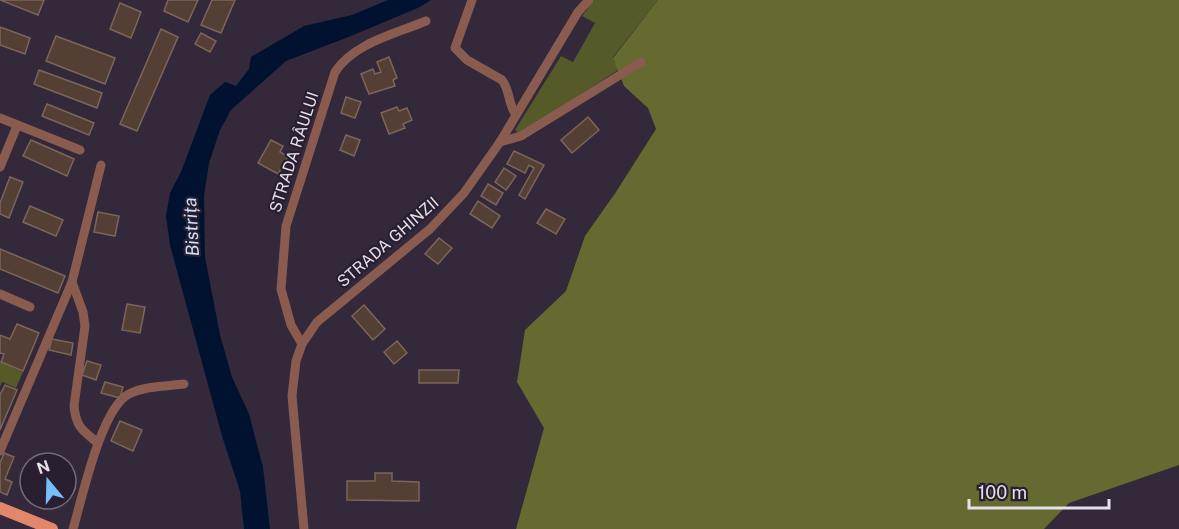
<svg xmlns="http://www.w3.org/2000/svg" width="1179" height="529" viewBox="0 0 1179 529" font-family="'Public Sans',sans-serif">
<style>
.green{fill:#565928}
.forest{fill:#666a30}
.water{fill:#00122f}
.building{fill:#533f34;stroke:#7c655a;stroke-width:1.5}
.lines{fill:none;stroke-linecap:round;stroke-linejoin:round}
.minor{stroke:#895c4f;stroke-width:9}
.major{stroke:#e3876c;stroke-width:12}
.labels{text-anchor:middle;dominant-baseline:central;stroke-width:4.5;stroke-linejoin:round;paint-order:stroke}
.street-label{font-size:16px;fill:#e6e0eb;stroke:#291f30}
.water-label{font-size:18px;font-style:italic;fill:#cde2fe;stroke:#291f30}
</style>
<rect width="100%" height="100%" fill="#33293a"/>
<g class="green">
<polygon points="594,0 658,0 613,57 618,70 519,134 515,130 561,56 573,62 595,23 582,16"/>
<polygon points="0,362 23,372 16,388 2,382 0,387"/>
</g>
<polygon class="forest" points="658,0 1179,0 1179,465 1069,503 1044,529 516,529 544,428 517,382 525,330 566,291 585,236 616,192 656,129 648,108 624,86 613,58"/>
<polygon class="water" points="388,0 431,0 420,7 351,36 286,61 231,110 220,130 209,163 204,196 205,257 220,335 232,377 249,414 263,467 270,529 244,529 240,491 222,436 170,245 166,216 170,193 181,172 210,95 225,82 236,86 249,69 251,57 304,26 352,15"/>
<g class="building">
<polygon points="0,0 44,0 38,15"/>
<polygon points="168,0 198,0 188,22 164,11"/>
<polygon points="212,0 235,0 221,33 201,25"/>
<polygon points="120,3 141,12 131,38 110,29"/>
<polygon points="0,27 30,38 25,54 0,45"/>
<polygon points="161,29 178,37 137,131 120,124"/>
<polygon points="201,33 216,41 210,52 195,44"/>
<polygon points="56,36 115,58 105,84 46,61"/>
<polygon points="389,57 397,78 393,80 395,86 369,94 361,74 373,69 375,74 381,72 377,62"/>
<polygon points="39,70 102,93 97,108 34,84"/>
<polygon points="346,97 361,102 355,118 341,113"/>
<polygon points="47,104 94,123 89,135 42,116"/>
<polygon points="397,107 399,111 407,108 412,120 403,124 405,128 389,134 381,113"/>
<polygon points="588,117 599,130 572,153 561,140"/>
<polygon points="346,135 360,140 354,156 340,150"/>
<polygon points="31,140 74,159 67,176 23,156"/>
<polygon points="271,140 283,146 280,152 288,157 278,174 258,163"/>
<polygon points="514,151 544,165 525,199 519,195 534,168 529,165 525,173 507,164"/>
<polygon points="504,168 516,176 506,190 495,182"/>
<polygon points="10,177 23,182 9,218 0,214 0,203"/>
<polygon points="488,184 503,193 496,205 481,196"/>
<polygon points="478,201 500,216 492,228 470,214"/>
<polygon points="30,206 63,220 56,236 23,222"/>
<polygon points="546,209 565,219 556,234 537,223"/>
<polygon points="98,212 119,216 115,236 94,232"/>
<polygon points="439,238 452,248 438,264 425,254"/>
<polygon points="0,249 65,276 58,293 0,269"/>
<polygon points="127,304 145,307 140,333 122,330"/>
<polygon points="364,305 385,329 373,340 352,316"/>
<polygon points="17,324 39,333 23,371 1,362 4,354 0,353 0,335 10,339"/>
<polygon points="52,339 73,343 71,355 49,350"/>
<polygon points="397,341 407,353 394,364 384,352"/>
<polygon points="87,361 101,365 96,380 82,375"/>
<polygon points="419,370 459,370 458,383 419,383"/>
<polygon points="105,382 123,387 120,398 101,393"/>
<polygon points="5,385 17,390 0,430 0,395"/>
<polygon points="120,421 142,430 133,451 111,441"/>
<polygon points="4,453 14,457 5,479 12,482 7,495 0,492 0,463"/>
<polygon points="375,473 392,473 392,481 419,482 419,501 347,500 347,481 375,481"/>
</g>
<g class="lines">
<g class="minor">
<path d="M472,0L455,48L467,60L502,80C510,90 508,104 516,115"/>
<polyline points="0,118 80,150"/>
<polyline points="500,142 521,136 641,62"/>
<polyline points="0,167 17,126"/>
<path d="M72,282L83,312L85,326L74,406C76,427 82,430 98,443"/>
<polyline points="0,294 30,307"/>
<path d="M302,344L291,325L281,289L286,226L335,72C354,43 395,34 426,21"/>
<polyline points="0,451 72,282 101,165"/>
<path d="M73,529C82,499 101,408 129,394C144,386 167,386 184,384"/>
<polyline points="304,529 292,396 296,361 302,344 317,322 430,229 464,193 500,142 578,12 589,0"/>
</g>
<polyline class="major" points="0,508 52,529"/>
</g>
<g class="labels">
<g class="street-label">
<text transform="translate(294 152) rotate(-72)">STRADA RÂULUI</text>
<text transform="translate(388 242) rotate(-41)">STRADA GHINZII</text>
</g>
<g class="water-label">
<text transform="translate(191 227) rotate(-93)">Bistrița</text>
</g>
</g>
<g transform="translate(48 481) rotate(341)"><circle r="28" fill="#291f30" stroke="#756c7b" stroke-width="1.5"/>
<path d="M0-4.5L10 22L0 15L-10 22Z" fill="#76c0f7"/>
<text y="-9" font-size="16" font-weight="bold" text-anchor="middle" fill="#e6e0eb">N</text>
</g>
<path d="M969 499v9h140v-9" fill="none" stroke="#e6e0eb" stroke-width="3"/>
<text x="978" y="499" font-size="18" fill="#e6e0eb" stroke="#291f30" stroke-width="4.5" paint-order="stroke">100 m</text>
</svg>
